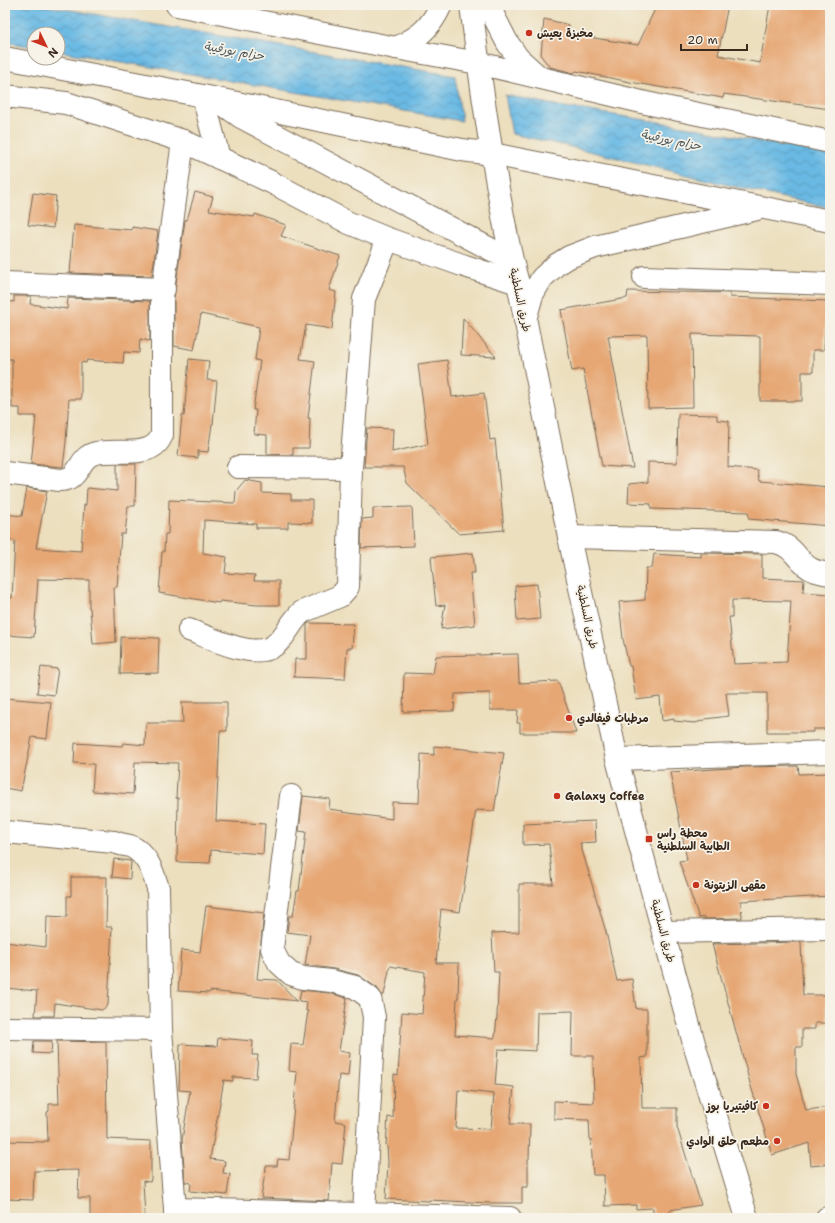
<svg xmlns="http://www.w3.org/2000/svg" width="835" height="1223" viewBox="0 0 835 1223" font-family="'Shantell Sans','Playpen Sans Arabic',sans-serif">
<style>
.water{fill:url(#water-waves);stroke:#527281}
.building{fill:#e6a775;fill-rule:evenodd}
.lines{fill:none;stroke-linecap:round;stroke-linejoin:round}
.minor-casing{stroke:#796956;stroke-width:24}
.major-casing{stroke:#796956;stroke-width:24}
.highway-casing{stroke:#796956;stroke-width:24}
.minor{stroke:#fff;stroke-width:22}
.major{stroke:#fff;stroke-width:22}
.highway{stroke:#fff;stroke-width:22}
.poi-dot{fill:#c8321e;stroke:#f7f3e8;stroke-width:1.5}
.labels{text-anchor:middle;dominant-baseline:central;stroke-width:3.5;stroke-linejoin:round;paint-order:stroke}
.poi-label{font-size:11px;font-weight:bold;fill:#3b2a1e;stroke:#f7f3e8;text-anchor:start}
.street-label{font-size:11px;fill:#3b2a1e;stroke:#f7f3e8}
.water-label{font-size:12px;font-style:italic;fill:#495559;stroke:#f7f3e8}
</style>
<defs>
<pattern id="water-waves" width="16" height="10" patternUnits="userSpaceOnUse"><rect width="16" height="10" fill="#69b9e4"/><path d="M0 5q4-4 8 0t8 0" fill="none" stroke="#5897b8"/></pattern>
</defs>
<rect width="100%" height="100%" fill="#f7f3e8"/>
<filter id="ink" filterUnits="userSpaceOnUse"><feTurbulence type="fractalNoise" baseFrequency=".025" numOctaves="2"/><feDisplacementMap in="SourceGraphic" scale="8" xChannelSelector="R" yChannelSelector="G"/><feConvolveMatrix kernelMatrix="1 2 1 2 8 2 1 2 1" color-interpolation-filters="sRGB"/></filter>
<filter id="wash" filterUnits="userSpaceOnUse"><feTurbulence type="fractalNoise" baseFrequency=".012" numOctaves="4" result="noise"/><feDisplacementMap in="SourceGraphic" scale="16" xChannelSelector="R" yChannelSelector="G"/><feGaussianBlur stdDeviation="0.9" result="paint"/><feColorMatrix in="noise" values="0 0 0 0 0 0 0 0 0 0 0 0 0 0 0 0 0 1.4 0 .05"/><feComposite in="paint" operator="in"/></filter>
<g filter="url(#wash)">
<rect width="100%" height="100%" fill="#ecdfbe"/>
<g class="water">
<polygon points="5,5 41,5 455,76 462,121 58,51 58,34 34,34 34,47 5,42"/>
<path d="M505,95L564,107L690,127L830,155V208C723,186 618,156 512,134Z"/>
</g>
<g id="blocks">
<g class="building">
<polygon points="657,5 728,5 718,55 760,63 770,5 830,5 830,109 724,94 723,98 630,82 576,71 574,73 550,67 541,56 544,19 569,25 569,34 638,45"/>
<polygon points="195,192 213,197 209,210 254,217 255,214 286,225 281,236 340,256 329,290 336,292 332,329 306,325 300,359 315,361 308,418 310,418 309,448 293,448 293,455 267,454 267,435 254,434 256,410 253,410 260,361 255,360 259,327 201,314 194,350 174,346 174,298 185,220 187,220"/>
<polygon points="33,193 56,196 53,228 28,225"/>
<polygon points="74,225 132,230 132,227 158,231 152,276 70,273"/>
<polygon points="628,291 730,293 730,297 827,301 824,350 813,350 813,372 802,372 802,401 760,401 760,336 692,334 693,407 648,408 647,335 608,336 633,468 602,466 583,369 572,371 561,310 627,298"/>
<polygon points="14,296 31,296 30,304 67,309 68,298 150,301 150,341 140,339 139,353 124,352 123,363 87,360 86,363 81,362 81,399 69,399 66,442 63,467 31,464 36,416 20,416 20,408 12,408 12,359 6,359 5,301 14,302"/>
<polygon points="463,318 496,357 461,355"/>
<polygon points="189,359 209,361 207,380 217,381 213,424 212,424 208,452 198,451 198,458 178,456 182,415 184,416"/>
<polygon points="447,360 452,397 484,393 490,440 495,439 504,530 459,534 407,483 403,467 364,467 367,428 393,429 392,452 428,444 418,364"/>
<polygon points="678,414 717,415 717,420 729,421 728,467 757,470 759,481 830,487 830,526 749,519 748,512 651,509 651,504 628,503 629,484 648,482 648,462 677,463"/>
<polygon points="117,464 136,464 135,506 128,506 125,534 121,534 117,587 114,587 116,642 93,644 90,608 89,608 89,580 38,579 34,637 5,635 5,597 12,598 15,541 5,540 5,514 22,516 27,488 47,491 36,548 81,551 84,505 86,505 87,488 117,491"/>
<polygon points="245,480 262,483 262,493 291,494 291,500 312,500 312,523 288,522 288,528 256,528 256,524 204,520 203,553 227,557 225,573 255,575 254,581 279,581 279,605 257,605 220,601 219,603 159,593 162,552 164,552 165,534 168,534 169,500 235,503 236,491"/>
<polygon points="412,507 414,546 361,548 362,519 373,518 373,508"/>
<polygon points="473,553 475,573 470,573 475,625 441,629 445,605 436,606 431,557"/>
<path d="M701,553L762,554V578L804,580L803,592L830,594V729H813V732H767V693H726L729,716L705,719L702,721L695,723L674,721V719L662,721L660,697L636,700L631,666H629L623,639L619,602L645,600L646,568H652L654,554L701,557ZM732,600L791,601L787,662L734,664L729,617H732Z"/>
<polygon points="537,584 540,619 517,621 515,586"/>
<polygon points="309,623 354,624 352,648 347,648 345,679 294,677 295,659 307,659 307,624"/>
<polygon points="121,637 159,638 158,673 120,674"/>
<polygon points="518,654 519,683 558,681 576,733 520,733 520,723 517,723 518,710 490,710 490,693 455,694 454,711 403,712 404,673 433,674 436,656"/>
<polygon points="41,667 58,669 54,695 37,693"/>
<polygon points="5,698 51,702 47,739 32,737 21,791 5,788"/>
<polygon points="182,702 227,702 227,731 220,731 216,821 265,824 263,854 211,850 210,863 177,862 178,798 176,798 178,763 135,762 133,794 92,791 94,764 74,763 75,743 122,746 123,743 145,745 146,723 183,723"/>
<path d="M434,746L504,753L494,811L476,810L460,912L441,909L436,963H459L458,998H457L455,1035L495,1038L497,1016L499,972H494L492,933L519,932V884H553L549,844L523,845V824L595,821L596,842L580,843L606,932L617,981L632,979L636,1008H637V1009H647V1057L641,1058L642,1108H677V1127L701,1205L670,1210V1214H653V1208L636,1209V1205L605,1206L604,1175H593L591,1139H590L589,1120L554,1119V1101L594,1103L593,1056H572L573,1011L537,1012L536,1051L498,1049L495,1085L514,1087L510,1124H530L529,1159H528V1187H522V1203H489L429,1200V1201L386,1199L388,1162L387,1145H386L388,1117L393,1118L394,1074L398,1075L402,1012L422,1014L425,972L390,966L384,995H382L377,988L358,975L334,969L305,965L310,935L287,932L289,916H293L297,891H299L306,832L299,831L303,796L330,799L329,809L343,811L342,812L392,819V802L419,803L421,754L434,755ZM458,1090L494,1094L491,1129L456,1128Z"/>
<polygon points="798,766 799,774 830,773 830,896 741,901 742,918 705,919 705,917 699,918 679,861 687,860 670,772 745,767"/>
<polygon points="114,859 131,861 130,879 112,877"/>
<polygon points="71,877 107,877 106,927 112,927 108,1005 102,1010 55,1003 54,1016 35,1016 37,991 5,988 5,942 46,947 47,916 67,917 67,896 71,896"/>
<polygon points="206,906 264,913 257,979 277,980 297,1001 210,991 209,993 178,991 181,950 200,952"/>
<polygon points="801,942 803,995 826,995 827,1023 815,1023 815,1029 802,1029 802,1047 796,1047 796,1074 806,1110 830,1107 830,1164 811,1166 809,1143 772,1155 750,1083 712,944"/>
<polygon points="301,990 329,993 347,998 339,1051 350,1053 348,1076 339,1075 335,1121 346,1123 342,1164 332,1163 329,1201 261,1198 266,1166 277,1166 278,1159 289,1160 297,1072 289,1071 291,1044 303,1045 308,1011 306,1011 307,1002 299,1001"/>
<polygon points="218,1038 253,1041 252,1055 258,1055 256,1078 233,1077 233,1081 224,1080 210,1159 225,1161 223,1173 230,1174 227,1195 190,1191 191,1183 185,1182 182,1140 190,1091 179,1090 180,1044 217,1046"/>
<polygon points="34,1041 52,1041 51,1054 33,1053"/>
<polygon points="57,1041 106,1042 107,1139 151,1141 151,1179 150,1182 143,1181 145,1218 90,1218 90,1198 78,1198 79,1170 34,1171 33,1200 5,1199 5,1141 44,1142 44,1141 48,1141 47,1112 49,1111 49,1104 59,1104"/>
</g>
</g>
</g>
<g filter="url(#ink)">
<use href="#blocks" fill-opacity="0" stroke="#796956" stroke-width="1"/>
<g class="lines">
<g class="minor-casing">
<g id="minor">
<polyline points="5,96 66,103 183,141 271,182 349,223 388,239 465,266 518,283"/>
<polyline points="203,96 219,158"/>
<polyline points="644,277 830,284"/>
<polyline points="5,283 164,289"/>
<polyline points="238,467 351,468"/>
<path d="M5,473L60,480C63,480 67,479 70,478C81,471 81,456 96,453C113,449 145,457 157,443C159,441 161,437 162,435V297L183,141"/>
<path d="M569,537L776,542C796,547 796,561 811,569C817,572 823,573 830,574"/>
<path d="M189,630C208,637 252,659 272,647C285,639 291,621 302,612L340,596L348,587L351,468L364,299L388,239"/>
<polyline points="617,759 830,752"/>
<polyline points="291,796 272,949 279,963 291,974 303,978 331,981 355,987 370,998 374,1017 364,1214"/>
<path d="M5,832L114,842C119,844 125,845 130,846C147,853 153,872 158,888L161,1030L175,1209"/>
<polyline points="663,932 830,929"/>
<polyline points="5,1028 161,1030"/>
<polyline points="175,1218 175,1209 510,1218"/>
<polyline points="827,1218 830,1218"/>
</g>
</g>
<g class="major-casing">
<path id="major" d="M471,5C479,70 488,135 500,200C505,228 510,256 518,283L569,537L617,759L663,932L697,1054L747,1218"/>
</g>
<g class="highway-casing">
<g id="highway">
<polyline points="177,5 396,48 478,63 646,103 830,142"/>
<polyline points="488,5 507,42 518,58 539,77"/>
<path d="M396,48C419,37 430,29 441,5"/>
<polyline points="5,58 203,96 462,150 492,154 830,221"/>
<polyline points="224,105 241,117 511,260"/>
<polyline points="525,320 532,295 542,278 556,265 569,257 595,247 757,209"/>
</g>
</g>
<use href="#minor" class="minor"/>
<use href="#major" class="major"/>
<use href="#highway" class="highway"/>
</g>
</g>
<g class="poi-dot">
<circle cx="529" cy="33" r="4"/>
<circle cx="569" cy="718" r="4"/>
<circle cx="557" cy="796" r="4"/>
<rect x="645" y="835" width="8" height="8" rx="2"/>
<circle cx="696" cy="885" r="4"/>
<circle cx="766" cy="1106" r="4"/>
<circle cx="777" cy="1141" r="4"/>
</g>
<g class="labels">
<g class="poi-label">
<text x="537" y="33">مخبزة يعيش</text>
<text x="577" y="718">مرطبات فيفالدي</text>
<text x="565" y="796">Galaxy Coffee</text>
<text x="657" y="833">محطة راس<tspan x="657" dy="13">الطابية السلطنية</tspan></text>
<text x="704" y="885">مقهى الزيتونة</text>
<text x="758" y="1106" text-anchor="end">كافيتيريا بوز</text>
<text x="769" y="1141" text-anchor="end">مطعم حلق الوادي</text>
</g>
<g class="street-label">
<text transform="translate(520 300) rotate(78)">طريق السلطنية</text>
<text transform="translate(587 617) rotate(78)">طريق السلطنية</text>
<text transform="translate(663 931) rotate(75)">طريق السلطنية</text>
</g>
<g class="water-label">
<text transform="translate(234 51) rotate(10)">حزام بورقيبة</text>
<text transform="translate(671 140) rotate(12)">حزام بورقيبة</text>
</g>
</g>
<rect width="835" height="1223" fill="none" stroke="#f7f3e8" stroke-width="20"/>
<g transform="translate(46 46) rotate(133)"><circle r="19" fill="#f7f3e8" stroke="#aca397"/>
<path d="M0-3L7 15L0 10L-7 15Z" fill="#c8321e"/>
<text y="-6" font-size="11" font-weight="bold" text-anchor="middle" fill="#3b2a1e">N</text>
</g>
<path d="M681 44v6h66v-6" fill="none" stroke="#3b2a1e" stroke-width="2"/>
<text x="687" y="44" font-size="12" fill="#3b2a1e" stroke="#f7f3e8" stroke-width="3" paint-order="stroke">20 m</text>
</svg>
